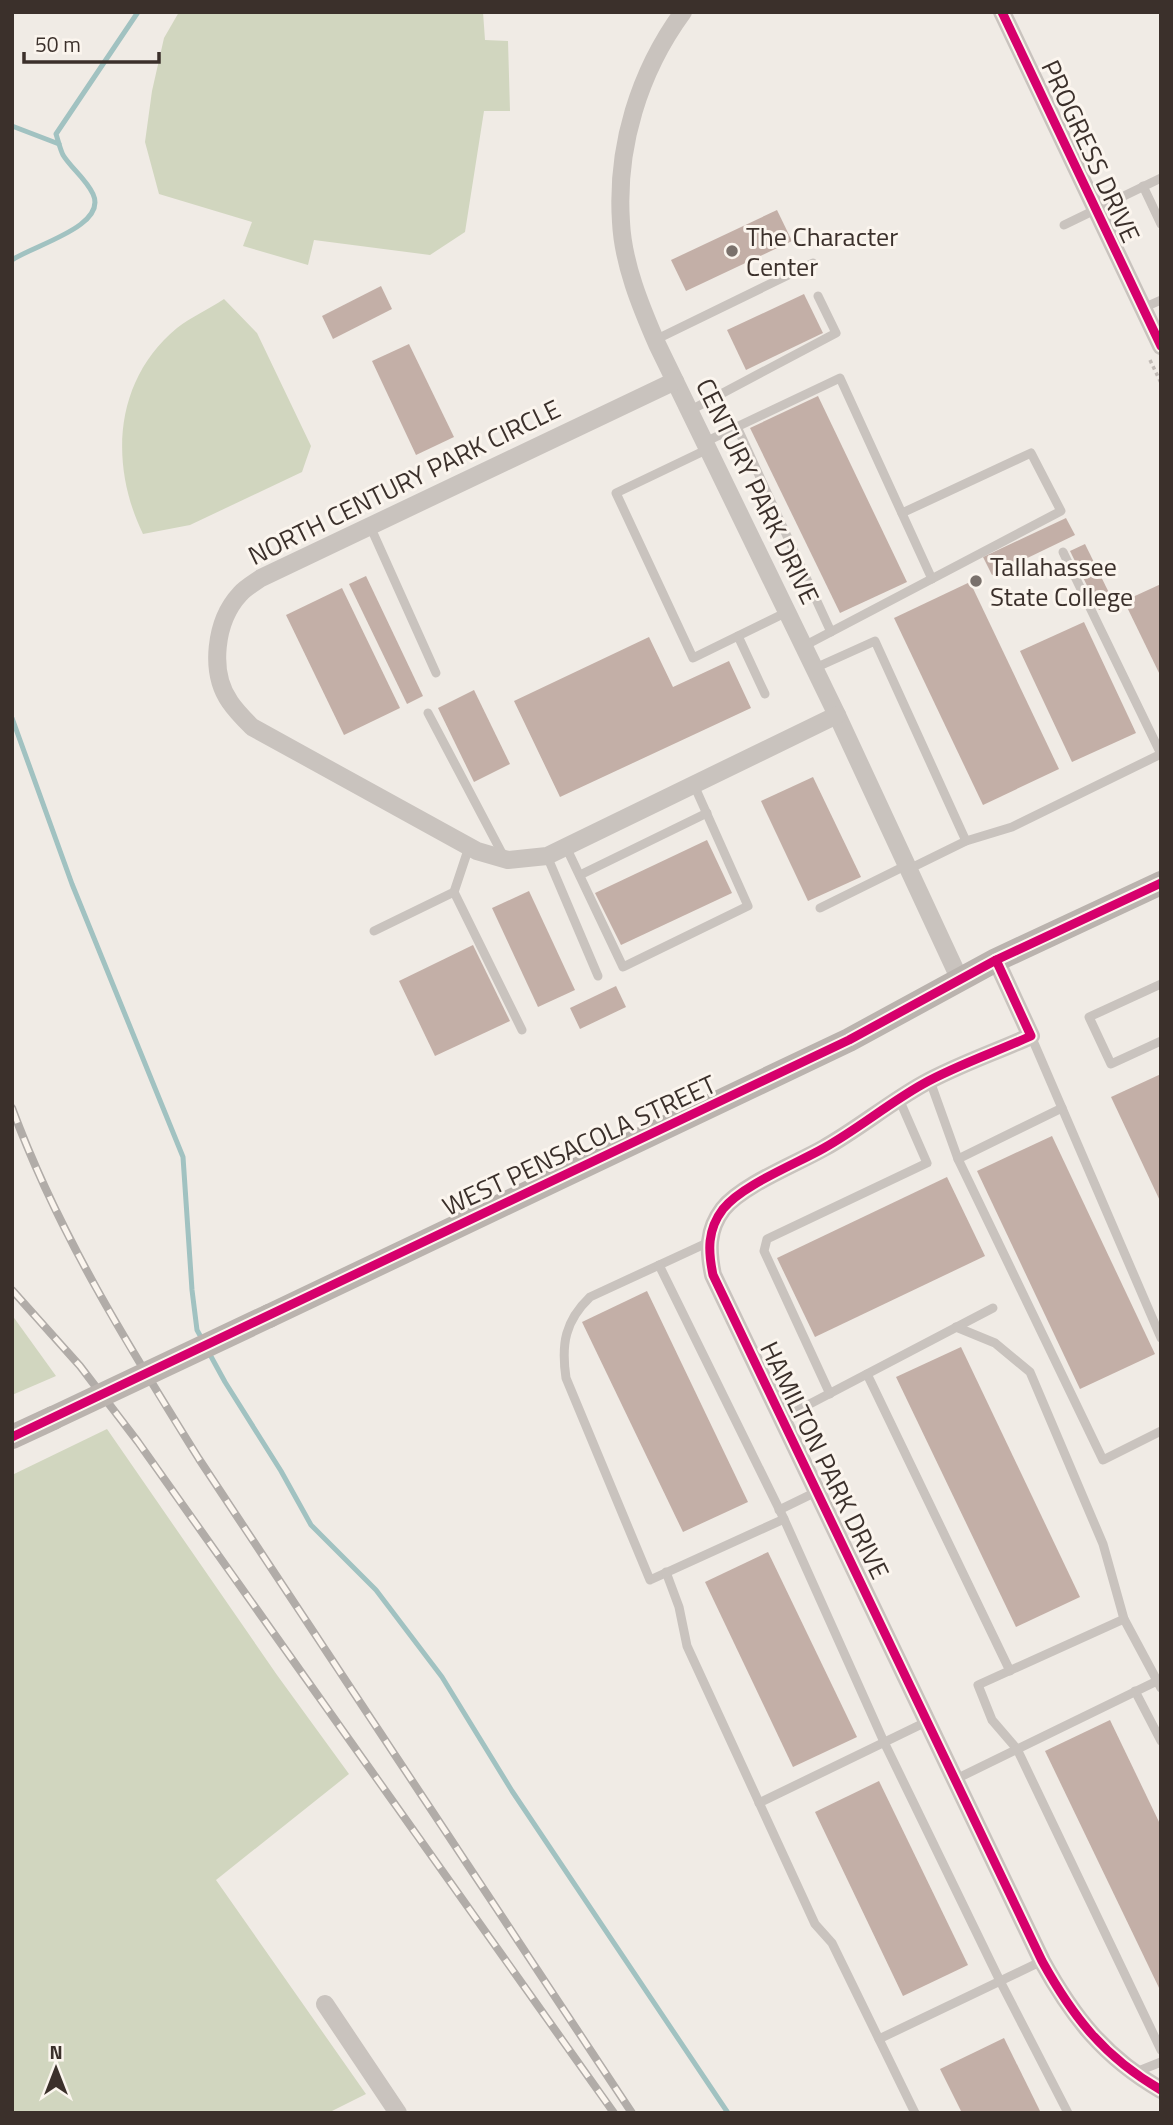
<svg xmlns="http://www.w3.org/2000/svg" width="1173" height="2125" viewBox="0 0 1173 2125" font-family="'Titillium Web',sans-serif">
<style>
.green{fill:#d1d6bf}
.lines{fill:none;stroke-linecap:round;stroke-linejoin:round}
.stream{stroke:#a1c2c1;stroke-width:5}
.building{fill:#c3afa7}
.path{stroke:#c2bbb6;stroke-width:3.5;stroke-dasharray:3.5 3.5;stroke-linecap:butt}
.service{stroke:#c9c3be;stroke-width:9}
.minor{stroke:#c9c3be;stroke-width:18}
.secondary{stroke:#bab3ae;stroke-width:24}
.rail-casing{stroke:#b1aca8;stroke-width:8}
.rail{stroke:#fbf5ee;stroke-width:5;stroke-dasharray:16;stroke-linecap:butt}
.secondary-bridge{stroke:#bab3ae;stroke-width:24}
.cycleway-casing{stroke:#fbf5ee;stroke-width:13}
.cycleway{stroke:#d6006c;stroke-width:9}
.poi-dot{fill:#7a716c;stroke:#fbf5ee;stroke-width:2.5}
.labels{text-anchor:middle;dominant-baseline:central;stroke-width:6;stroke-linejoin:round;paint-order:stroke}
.street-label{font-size:26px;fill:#3b302b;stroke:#fbf5ee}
.poi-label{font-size:26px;fill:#3b302b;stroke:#fbf5ee;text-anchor:start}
</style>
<rect width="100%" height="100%" fill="#f0ebe5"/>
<g class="green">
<polygon points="179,12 483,12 485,40 508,41 510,111 484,111 465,232 430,255 314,240 308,265 243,246 252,222 159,194 145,142 152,91 164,38"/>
<path d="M224,299L257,333L311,446L302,472L190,525L143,534C109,464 114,380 177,328C191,317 209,309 224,299Z"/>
<polygon points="12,1315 56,1376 12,1395"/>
<polygon points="107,1429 277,1675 349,1774 216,1880 366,2094 328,2113 12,2113 12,1475"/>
</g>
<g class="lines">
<g class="stream">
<polyline points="12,126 59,144"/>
<path d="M12,260C34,245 108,226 93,194C86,179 71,168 63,155C60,149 58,140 56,134L138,12"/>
<polyline points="12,718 72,884 183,1157 192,1290 197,1330 202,1339"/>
<polyline points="208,1351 225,1382 281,1471 311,1525 376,1590 442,1677 512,1791 728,2113"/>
</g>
</g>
<g class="building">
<polygon points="777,210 792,241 686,291 671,260"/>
<polygon points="381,286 392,309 333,339 322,316"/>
<polygon points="804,294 823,333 746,370 727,330"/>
<polygon points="409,344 454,437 416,455 372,361"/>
<polygon points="818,396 907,582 840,613 750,428"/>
<polygon points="1066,518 1075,535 992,575 983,557"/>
<polygon points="1085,544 1114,603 1099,610 1070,551"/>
<polygon points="366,576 423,696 407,704 349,584"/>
<polygon points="970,582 1059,769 983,805 894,618"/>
<polygon points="1161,584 1161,677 1124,601"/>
<polygon points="342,588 400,708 344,735 286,615"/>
<polygon points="1084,622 1136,733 1072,762 1020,651"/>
<polygon points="649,637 673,687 729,661 751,708 560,797 514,701"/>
<polygon points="474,690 510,764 474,782 438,708"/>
<polygon points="813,777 861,877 808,901 761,801"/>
<polygon points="707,840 732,893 621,945 595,893"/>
<polygon points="529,891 575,990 538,1007 492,908"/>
<polygon points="473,945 510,1021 435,1056 399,981"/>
<polygon points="616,986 626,1007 580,1029 570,1008"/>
<polygon points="1161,1074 1161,1203 1111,1097"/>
<polygon points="1052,1136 1155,1354 1080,1389 977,1171"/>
<polygon points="947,1177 985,1256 815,1337 777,1258"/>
<polygon points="647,1291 748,1502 683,1532 582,1322"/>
<polygon points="961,1347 1080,1597 1016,1627 896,1377"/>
<polygon points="768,1552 857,1737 793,1767 705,1582"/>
<polygon points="1110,1720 1161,1826 1161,1992 1045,1751"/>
<polygon points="879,1781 968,1965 903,1996 815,1812"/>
<polygon points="1004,2038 1041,2113 962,2113 940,2069"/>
</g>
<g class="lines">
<polyline class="path" points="1150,360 1161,383"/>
<g class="service">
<polyline points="1143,186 1161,224"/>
<polyline points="1064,225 1161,178"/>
<polyline points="1143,308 1161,300"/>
<polyline points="655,340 813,263"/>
<polyline points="689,411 836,333 818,296"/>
<polyline points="737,427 831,632"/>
<polyline points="705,442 840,378 932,579"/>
<polyline points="708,449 616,493 693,658 787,612"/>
<polyline points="370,526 436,673"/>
<polyline points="1063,552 1161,754"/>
<polyline points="738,636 765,694"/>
<polyline points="804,646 1061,511 1031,453 902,513"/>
<polyline points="815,668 875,641 966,841"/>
<polyline points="428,713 504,857"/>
<polyline points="469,847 454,892 522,1030"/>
<polyline points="566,847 623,967 748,906 694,785"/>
<polyline points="547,856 598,976"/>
<polyline points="909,869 966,841 1012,827 1161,754"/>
<polyline points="580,875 707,813"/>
<polyline points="820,908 907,865"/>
<polyline points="374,931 454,892"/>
<polyline points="1161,984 1089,1017 1111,1064 1161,1041"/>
<polyline points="1031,1036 1161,1338"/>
<polyline points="930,1081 958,1159 1103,1460 1161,1431"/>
<polyline points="958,1159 1062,1108"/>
<path d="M709,1242L590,1297C565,1321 561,1344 566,1378L650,1580L784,1519"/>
<polyline points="659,1265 784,1519 884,1742 1000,1981 1068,2113"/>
<polyline points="956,1327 995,1343 1030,1372 1103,1544 1124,1619 1161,1688"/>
<polyline points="867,1374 1010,1671"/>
<polyline points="830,1394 764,1251 767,1239 927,1163 899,1099"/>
<polyline points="781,1419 993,1308"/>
<polyline points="779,1510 816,1492"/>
<polyline points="666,1572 679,1607 687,1646 815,1924 832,1943 915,2113"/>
<polyline points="1124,1619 978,1685 992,1720 1017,1749 1161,2050"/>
<polyline points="1135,1691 1161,1741"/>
<polyline points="954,1780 1157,1681"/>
<polyline points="759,1803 926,1722"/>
<polyline points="879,2039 1042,1961"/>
<polyline points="1136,2072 1161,2062"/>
</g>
<g class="minor">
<path d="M683,12C639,72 616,147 621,222C623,264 641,307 657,344L837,715L960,980"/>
<polyline points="1002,12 1161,346"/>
<path d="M675,381L261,578C254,583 245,588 240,594C215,621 209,672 230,702C236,711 244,719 252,727L477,851L508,860L547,856L837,715"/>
<path d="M996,960L1031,1036C996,1052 957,1065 923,1084C889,1103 858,1129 824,1148C796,1164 742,1185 723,1209C707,1230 708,1251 713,1275L1042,1961C1073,2017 1104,2057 1161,2090"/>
<polyline points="325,2004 398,2113"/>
</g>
<g class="secondary">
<polyline points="269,1316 849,1040 996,960 1161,883"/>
<polyline points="12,1437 53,1418"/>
</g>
<g class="rail-casing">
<g id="rail">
<path d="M12,1108C58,1233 129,1347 199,1459L632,2113"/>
<polyline points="12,1290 80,1366 138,1442 614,2113"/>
</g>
</g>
<use href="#rail" class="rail"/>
<polyline class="secondary-bridge" points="53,1418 269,1316"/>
<g class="cycleway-casing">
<g id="cycleway">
<polyline points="1002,12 1161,346"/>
<path d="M996,960L1031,1036C996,1052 957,1065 923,1084C889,1103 858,1129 824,1148C796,1164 742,1185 723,1209C707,1230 708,1251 713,1275L1042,1961C1073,2017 1104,2057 1161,2090"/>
<polyline points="12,1437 849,1040 996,960 1161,883"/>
</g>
</g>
<use href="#cycleway" class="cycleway"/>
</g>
<g class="poi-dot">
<circle cx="732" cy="251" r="7"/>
<circle cx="976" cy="581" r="7"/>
</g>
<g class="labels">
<g class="street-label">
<text transform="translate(1091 151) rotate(65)">PROGRESS DRIVE</text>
<text transform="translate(404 482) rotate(-26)">NORTH CENTURY PARK CIRCLE</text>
<text transform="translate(758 491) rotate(64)">CENTURY PARK DRIVE</text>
<text transform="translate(579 1145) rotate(-25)">WEST PENSACOLA STREET</text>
<text transform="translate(825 1460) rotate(64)">HAMILTON PARK DRIVE</text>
</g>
<g class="poi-label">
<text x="746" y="236">The Character<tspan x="746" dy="30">Center</tspan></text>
<text x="990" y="566">Tallahassee<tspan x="990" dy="30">State College</tspan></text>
</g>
</g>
<rect width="1173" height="2125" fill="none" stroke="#3b302b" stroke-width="28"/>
<g transform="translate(56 2069)" stroke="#fbf5ee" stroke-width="5" paint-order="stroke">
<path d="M0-5L12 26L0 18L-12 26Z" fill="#3b302b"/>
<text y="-10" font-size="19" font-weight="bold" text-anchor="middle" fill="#3b302b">N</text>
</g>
<path d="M24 52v10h135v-10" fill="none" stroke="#3b302b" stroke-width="3.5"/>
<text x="35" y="52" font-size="21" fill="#3b302b" stroke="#fbf5ee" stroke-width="5" paint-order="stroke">50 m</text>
</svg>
